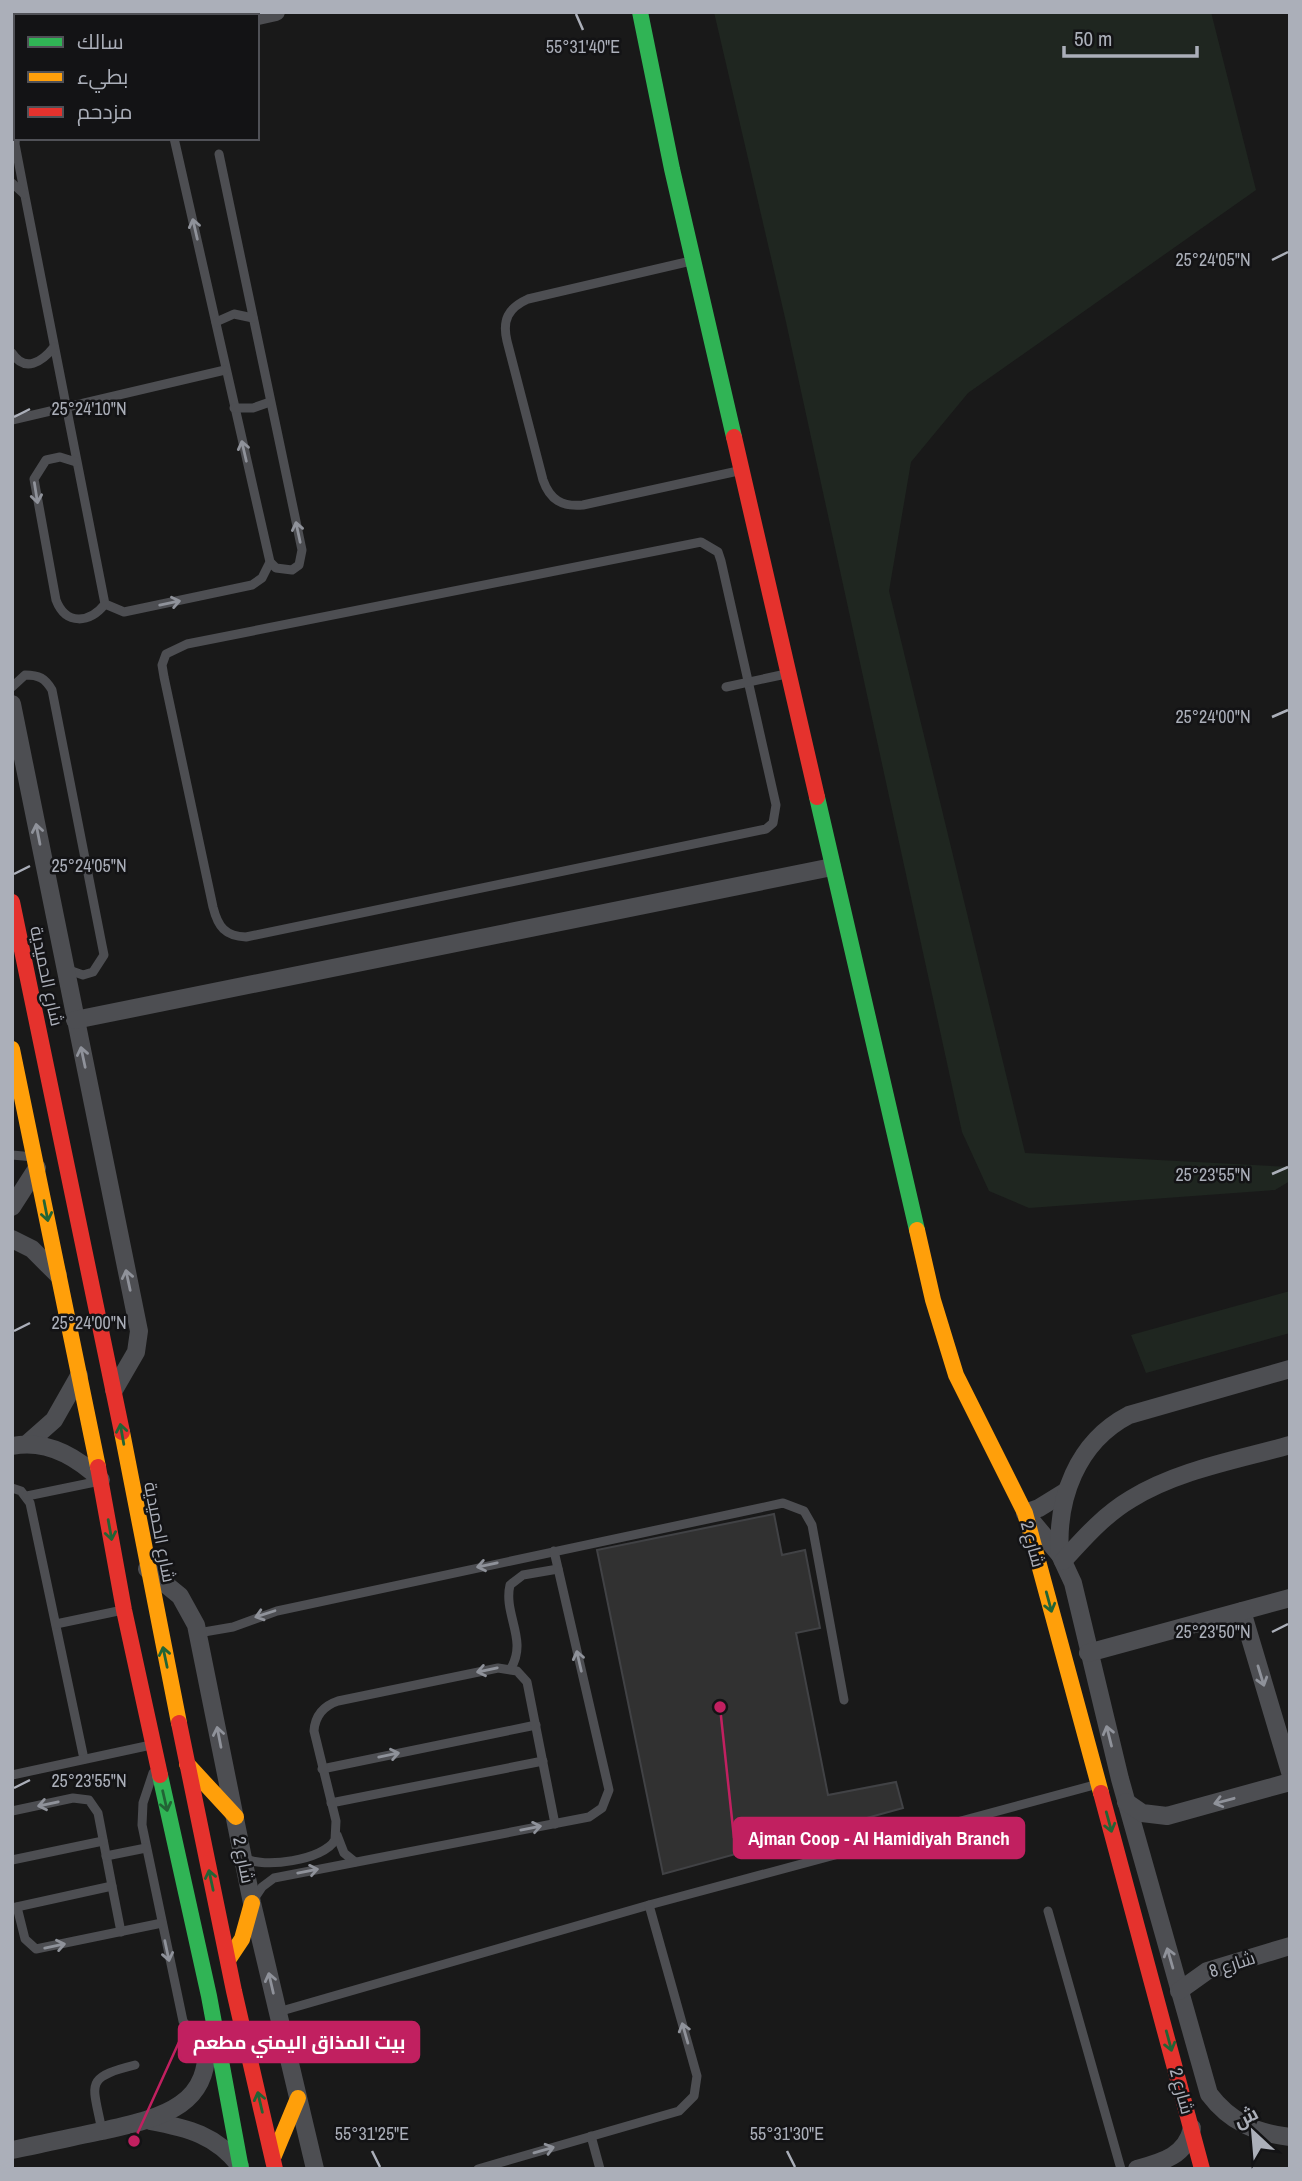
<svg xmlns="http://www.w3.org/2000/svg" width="1302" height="2181" viewBox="0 0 1302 2181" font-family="'Archivo Narrow',Cairo,sans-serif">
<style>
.green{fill:#1f2620}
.building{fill:#313131;stroke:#414245;stroke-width:2}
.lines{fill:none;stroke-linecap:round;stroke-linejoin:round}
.lane{stroke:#4d4e52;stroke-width:9}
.street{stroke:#4d4e52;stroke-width:18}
.fast{stroke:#30b455;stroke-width:16}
.slow{stroke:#ff9f0a;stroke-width:16}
.jam{stroke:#e5322d;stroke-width:16}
.oneway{stroke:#8f929a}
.oneway2{stroke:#226435}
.ticks{fill:none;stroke:#abafb9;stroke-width:2.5}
.labels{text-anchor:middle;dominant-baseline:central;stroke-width:5;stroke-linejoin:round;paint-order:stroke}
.street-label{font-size:18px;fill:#abafb9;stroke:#131315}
.ticks-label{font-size:18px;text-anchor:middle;fill:#abafb9;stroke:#131315;stroke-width:5;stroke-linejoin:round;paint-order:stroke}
.leader{fill:none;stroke:#c12060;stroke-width:2.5}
.callout-dot{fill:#c12060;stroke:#131315;stroke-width:2.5}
.callout{fill:#c12060;stroke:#c12060;stroke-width:2.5}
.callout-label{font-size:19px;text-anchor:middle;font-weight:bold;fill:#fff}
</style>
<rect width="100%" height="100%" fill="#191919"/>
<g class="green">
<polygon points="714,12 1211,12 1256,190 968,393 911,462 889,591 1025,1153 1290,1167 1290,1181 1275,1190 1029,1208 989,1191 962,1132 786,322"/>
<polygon points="1290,1291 1290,1333 1146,1373 1131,1335"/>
</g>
<polygon class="building" points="774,1514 782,1555 805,1550 820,1628 796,1633 828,1795 896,1782 903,1808 663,1874 597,1550"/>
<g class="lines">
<g class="lane">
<polyline points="12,60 16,60"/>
<polyline points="16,130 15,144 25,196 105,604 124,612 252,585 262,578 270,562 174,138"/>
<polyline points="219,154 302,550 299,565 292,570 276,568 270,562"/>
<polyline points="12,183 24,194"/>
<path d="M691,261L528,299C508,308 502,320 507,341L543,480C550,500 562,507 583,505L738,471"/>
<polyline points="216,322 234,314 253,318"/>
<path d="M12,353C25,373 42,362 54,347"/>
<polyline points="234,408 253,408 270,402"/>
<polyline points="12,420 225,370"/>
<path d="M76,462L60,457L46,460L34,479L56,600C66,626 90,623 105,604"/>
<path d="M701,542L718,552L721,561L776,805L773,823L766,829L246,937C225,936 218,927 213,907L164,677L162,665L166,654L187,644Z"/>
<path d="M12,687L25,675C39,675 45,678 52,690L102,945L104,955L93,972L83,975L66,969"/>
<polyline points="726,687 786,674"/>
<polyline points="12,1155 34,1157"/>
<polyline points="12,1488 21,1491 30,1503 84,1759"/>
<polyline points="27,1496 100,1481"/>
<polyline points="56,1624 123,1610"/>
<polyline points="198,1633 233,1627 277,1611 783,1503 804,1511 812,1525 844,1700"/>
<path d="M511,1668C528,1640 503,1614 510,1585L523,1575L558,1569"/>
<polyline points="322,1769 536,1725"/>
<polyline points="153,1773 143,1803 142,1825 183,2021 192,2033 205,2039"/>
<polyline points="12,1775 151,1745"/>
<polyline points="331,1803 543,1761"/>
<polyline points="12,1811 73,1798 89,1800 98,1813 112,1886 12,1908"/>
<polyline points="337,1835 344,1853 355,1862"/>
<polyline points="106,1856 146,1848"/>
<path d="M244,1858C263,1869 324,1860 335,1840L336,1821L314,1731C315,1716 323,1706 338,1701L498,1668L517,1671L527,1682L555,1824"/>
<polyline points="12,1860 103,1841"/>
<polyline points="112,1886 121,1932"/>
<polyline points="254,1899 262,1887 274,1878 589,1817 602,1808 609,1790 554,1551"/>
<polyline points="17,1907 25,1939 36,1949 162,1923"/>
<polyline points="1048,1911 1121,2169"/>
<polyline points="278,2012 649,1905 1098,1784"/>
<path d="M102,2131C93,2083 83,2078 135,2065"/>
<polyline points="591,2136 600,2169"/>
<polyline points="478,2169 679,2111 694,2096 697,2076 649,1905"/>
</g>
<g class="street">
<polyline points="249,12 258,16 276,12"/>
<polyline points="12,704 139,1331 136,1352 114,1390"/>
<polyline points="75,1020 832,867"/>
<polyline points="12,1207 37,1168"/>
<polyline points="12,1239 32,1249 58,1275"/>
<polyline points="28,1443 54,1420 79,1376"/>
<path d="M12,1446C47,1439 77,1457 101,1480"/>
<path d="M1065,1492L1039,1508L1025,1513L1060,1555L1073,1583L1120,1779L1209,2094C1230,2122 1256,2133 1290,2137"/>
<path d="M1060,1555C1056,1499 1077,1442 1129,1415L1290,1369"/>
<path d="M1063,1561C1084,1538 1104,1515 1131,1499C1178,1470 1237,1460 1290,1445"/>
<polyline points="147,1569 180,1596 196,1625 252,1903 315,2169"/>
<polyline points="1242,1611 1290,1772"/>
<polyline points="1088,1653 1290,1598"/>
<polyline points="1126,1802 1142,1813 1167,1816 1290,1782"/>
<polyline points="1179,1991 1207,1971 1290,1946"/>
<path d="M150,2121C188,2128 216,2135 240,2166"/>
<path d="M12,2150C42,2144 72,2137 102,2131C160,2118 216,2107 205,2034"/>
<path d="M1137,2169C1162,2162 1186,2156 1192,2128"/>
</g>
<g class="fast">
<polyline points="640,12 672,169 734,437"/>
<polyline points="817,797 917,1230"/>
<polyline points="160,1775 209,1996 241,2169"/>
</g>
<g class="slow">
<polyline points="12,1049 98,1467"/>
<polyline points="917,1230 933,1300 956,1375 1025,1513 1101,1793"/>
<polyline points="122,1432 179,1723"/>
<polyline points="187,1764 236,1817"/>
<polyline points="228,1960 242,1939 252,1903"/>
<polyline points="273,2158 298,2098"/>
</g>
<g class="jam">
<polyline points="734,437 817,797"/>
<polyline points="12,902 122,1432"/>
<polyline points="98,1467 124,1610 160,1775"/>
<polyline points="179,1723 234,1991 275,2169"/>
<polyline points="1101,1793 1202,2169"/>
</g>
</g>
<defs><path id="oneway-shaft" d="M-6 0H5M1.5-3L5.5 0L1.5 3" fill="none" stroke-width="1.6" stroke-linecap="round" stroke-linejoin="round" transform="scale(1.75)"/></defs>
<g class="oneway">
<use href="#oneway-shaft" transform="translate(195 229) rotate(-103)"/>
<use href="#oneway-shaft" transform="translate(244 451) rotate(-103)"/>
<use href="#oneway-shaft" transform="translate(36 493) rotate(81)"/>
<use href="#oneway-shaft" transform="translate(298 532) rotate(-102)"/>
<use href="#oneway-shaft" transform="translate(170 603) rotate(-12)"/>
<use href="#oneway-shaft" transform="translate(38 834) rotate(-101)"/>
<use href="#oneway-shaft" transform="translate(83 1057) rotate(-102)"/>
<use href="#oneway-shaft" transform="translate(128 1280) rotate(-102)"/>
<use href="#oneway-shaft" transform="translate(487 1565) rotate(168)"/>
<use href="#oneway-shaft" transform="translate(265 1614) rotate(162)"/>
<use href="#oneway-shaft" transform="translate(579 1661) rotate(-103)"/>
<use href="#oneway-shaft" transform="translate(487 1670) rotate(168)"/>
<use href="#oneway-shaft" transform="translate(1261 1676) rotate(73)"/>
<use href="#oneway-shaft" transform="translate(1109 1736) rotate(-104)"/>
<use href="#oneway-shaft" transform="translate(219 1737) rotate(-101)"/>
<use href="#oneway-shaft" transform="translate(389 1755) rotate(-12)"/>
<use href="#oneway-shaft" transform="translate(1224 1801) rotate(165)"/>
<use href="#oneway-shaft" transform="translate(48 1804) rotate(168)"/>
<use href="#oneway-shaft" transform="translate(531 1828) rotate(-11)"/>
<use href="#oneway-shaft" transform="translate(308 1871) rotate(-11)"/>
<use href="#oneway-shaft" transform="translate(55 1946) rotate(-12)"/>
<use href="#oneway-shaft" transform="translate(167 1951) rotate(78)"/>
<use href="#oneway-shaft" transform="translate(1170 1958) rotate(-106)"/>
<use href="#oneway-shaft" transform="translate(271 1983) rotate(-103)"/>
<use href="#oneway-shaft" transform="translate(685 2033) rotate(-106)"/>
<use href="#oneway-shaft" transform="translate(544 2150) rotate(-16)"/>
</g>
<g class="oneway2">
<use href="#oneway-shaft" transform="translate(46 1211) rotate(79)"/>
<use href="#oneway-shaft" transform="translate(122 1434) rotate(-100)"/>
<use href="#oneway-shaft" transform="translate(110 1530) rotate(80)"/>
<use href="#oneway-shaft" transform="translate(1049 1602) rotate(75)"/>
<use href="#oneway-shaft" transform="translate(165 1657) rotate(-102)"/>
<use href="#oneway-shaft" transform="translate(165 1801) rotate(77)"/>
<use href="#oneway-shaft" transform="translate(1109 1822) rotate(75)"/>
<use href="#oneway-shaft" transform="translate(211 1880) rotate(-102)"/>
<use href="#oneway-shaft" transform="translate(1169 2041) rotate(75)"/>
<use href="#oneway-shaft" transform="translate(260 2102) rotate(-103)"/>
</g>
<path class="ticks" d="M576,14L583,30M1272,260L1288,252M14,417L30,409M1272,717L1288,710M14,874L30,866M1272,1174L1288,1167M14,1331L30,1323M1272,1632L1288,1624M14,1788L30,1780M372,2151L380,2167M787,2151L795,2167"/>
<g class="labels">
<g class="street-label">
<text transform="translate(47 976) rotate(78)">شارع الحميدية</text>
<text transform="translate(160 1532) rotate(79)">شارع الحميدية</text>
<text transform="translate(1033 1544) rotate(75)">شارع 2</text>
<text transform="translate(244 1860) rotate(79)">شارع 2</text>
<text transform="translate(1232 1964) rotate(-18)">شارع 8</text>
<text transform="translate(1182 2091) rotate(75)">شارع 2</text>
</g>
</g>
<g class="ticks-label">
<text x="583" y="53">55°31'40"E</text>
<text x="1213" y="266">25°24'05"N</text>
<text x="89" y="415">25°24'10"N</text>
<text x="1213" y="723">25°24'00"N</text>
<text x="89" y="872">25°24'05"N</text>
<text x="1213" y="1181">25°23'55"N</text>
<text x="89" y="1329">25°24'00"N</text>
<text x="1213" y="1638">25°23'50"N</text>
<text x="89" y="1787">25°23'55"N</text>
<text x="372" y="2140">55°31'25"E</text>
<text x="787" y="2140">55°31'30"E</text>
</g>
<path class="leader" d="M720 1707L734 1838M134 2141L179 2042"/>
<g class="callout-dot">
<circle cx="720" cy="1707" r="7"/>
<circle cx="134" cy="2141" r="7"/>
</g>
<g class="callout">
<rect x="734" y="1818" width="290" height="40" rx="7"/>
<rect x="179" y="2022" width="240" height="40" rx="7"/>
</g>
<g class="callout-label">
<text x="879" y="1845">Ajman Coop - Al Hamidiyah Branch</text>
<text x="299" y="2049">بيت المذاق اليمني مطعم</text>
</g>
<rect width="1302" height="2181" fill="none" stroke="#abafb9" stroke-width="28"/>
<rect x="14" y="14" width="245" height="126" fill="#131315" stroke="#505157" stroke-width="2"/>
<rect x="28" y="37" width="35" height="10" fill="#30b455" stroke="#505157" stroke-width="2"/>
<text x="77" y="49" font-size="21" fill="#abafb9">سالك</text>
<rect x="28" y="72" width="35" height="10" fill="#ff9f0a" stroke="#505157" stroke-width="2"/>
<text x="77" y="84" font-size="21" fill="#abafb9">بطيء</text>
<rect x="28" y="107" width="35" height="10" fill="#e5322d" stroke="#505157" stroke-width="2"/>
<text x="77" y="119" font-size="21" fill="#abafb9">مزدحم</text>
<g transform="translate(1253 2132) rotate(334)" stroke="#131315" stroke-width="5" paint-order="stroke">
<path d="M0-5L12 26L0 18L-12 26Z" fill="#abafb9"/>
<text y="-10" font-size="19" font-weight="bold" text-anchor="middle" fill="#abafb9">ش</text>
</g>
<path d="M1064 46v10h133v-10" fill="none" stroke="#abafb9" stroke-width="3.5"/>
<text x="1074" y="46" font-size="21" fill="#abafb9" stroke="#131315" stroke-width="5" paint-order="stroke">50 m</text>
</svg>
